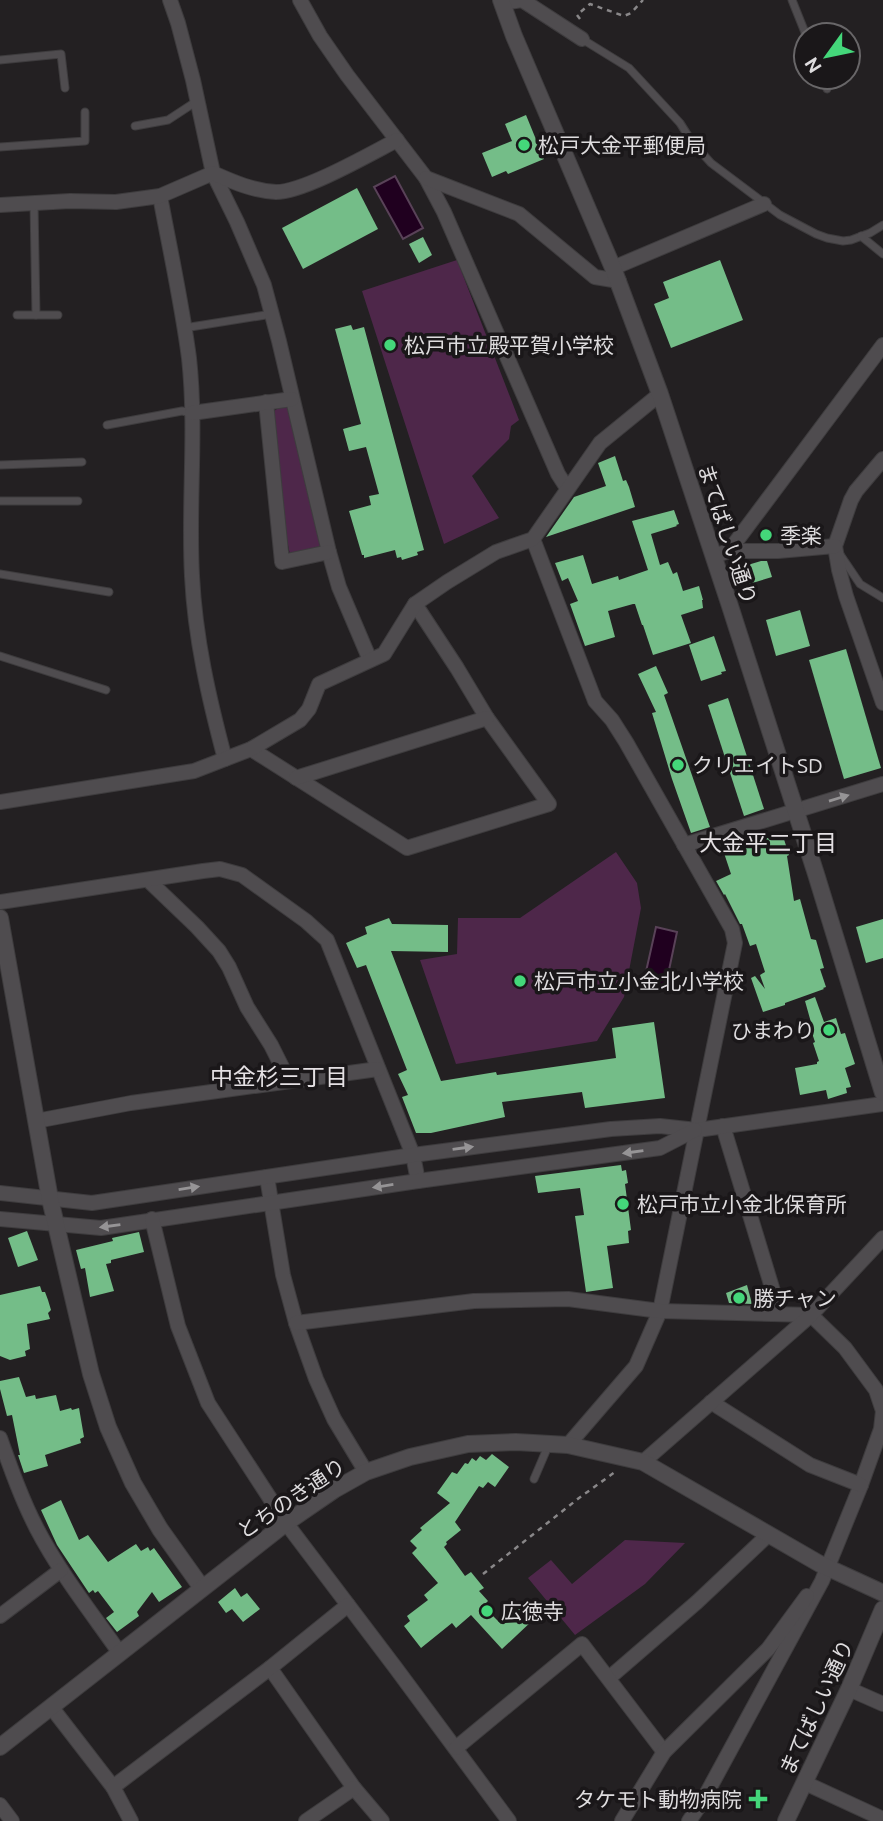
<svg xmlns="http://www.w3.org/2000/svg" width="883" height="1821" viewBox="0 0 883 1821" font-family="Ubuntu,'Noto Sans JP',sans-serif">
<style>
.green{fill:#4e274a}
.water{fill:#20001f;stroke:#594258;stroke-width:2}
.building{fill:#74bd88}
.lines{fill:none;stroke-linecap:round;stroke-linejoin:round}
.service-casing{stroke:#3e3c3e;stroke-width:9}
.minor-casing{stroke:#3e3c3e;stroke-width:16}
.tertiary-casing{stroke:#3e3c3e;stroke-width:18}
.path{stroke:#898789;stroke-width:2.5;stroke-dasharray:5 5;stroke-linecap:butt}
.service{stroke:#4f4c4f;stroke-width:7}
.minor{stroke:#4f4c4f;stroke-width:14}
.tertiary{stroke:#4f4c4f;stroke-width:16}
.oneway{fill:#969496}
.poi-dot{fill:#44d77a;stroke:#1a1719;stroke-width:2.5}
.labels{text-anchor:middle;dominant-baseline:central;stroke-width:7;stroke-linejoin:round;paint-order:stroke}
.poi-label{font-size:21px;fill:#dedcde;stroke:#1a1719;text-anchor:start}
.street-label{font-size:21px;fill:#dedcde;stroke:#1a1719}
.neighbourhood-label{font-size:23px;fill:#e4e0e3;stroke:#1a1719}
</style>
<rect width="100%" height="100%" fill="#232022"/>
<g class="green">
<polygon points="457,260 519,420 511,426 509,439 472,476 499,518 444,544 362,291"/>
<polygon points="287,406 323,546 290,555 280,504 271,413 280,407"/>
<polygon points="616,852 637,883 641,908 624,997 597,1041 456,1064 420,960 457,954 458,918 520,918"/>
<polygon points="625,1540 685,1543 645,1584 575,1635 528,1578 551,1560 572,1584"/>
</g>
<g class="water">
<polygon points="395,176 423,228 403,239 374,187"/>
<polygon points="656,927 677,932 665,989 643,985"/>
</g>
<g class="building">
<polygon points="526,115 544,159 508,174 506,171 492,177 482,153 512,141 505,124"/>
<polygon points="357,188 378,229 303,269 282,228"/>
<polygon points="423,237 432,255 419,263 409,244"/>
<polygon points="720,260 743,320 671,348 654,304 669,298 663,282"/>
<polygon points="351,325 353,330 364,327 424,550 417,552 418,555 402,560 401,557 397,558 395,550 364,558 364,555 362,555 349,511 371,505 369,496 379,494 366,447 349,451 343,429 361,424 335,329"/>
<polygon points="615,456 623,481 626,480 629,487 635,507 546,537 574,497 606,486 598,463"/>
<polygon points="674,510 679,524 676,525 677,526 651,534 660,565 668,562 673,574 677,572 683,591 699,586 703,600 702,600 703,608 681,615 691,643 653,655 643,625 642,625 635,604 633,604 608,611 615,637 585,646 570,604 578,601 568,578 562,581 555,563 583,555 592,584 618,576 619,580 648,570 632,521"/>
<polygon points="761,561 767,561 772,577 746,585 741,567"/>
<polygon points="800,610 810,646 776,656 766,620"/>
<polygon points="714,636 726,671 721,672 722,674 701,681 689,645"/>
<polygon points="846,649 881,768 844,779 809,660"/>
<polygon points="656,666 668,693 664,695 710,827 691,833 672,779 652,713 656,712 638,674"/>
<polygon points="728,698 764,809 744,816 708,705"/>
<polygon points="782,833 789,855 787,856 794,901 800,899 811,939 816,940 824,968 820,969 826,987 823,988 824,989 785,1003 785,1005 763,1012 751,978 755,976 765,989 760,975 765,972 756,944 750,946 742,924 740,924 725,894 724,895 716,881 731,874 722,847 736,842 738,848"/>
<polygon points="389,918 392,924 448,925 448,952 391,951 441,1081 496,1072 497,1075 616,1058 612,1028 654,1022 665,1098 585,1108 582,1092 502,1102 505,1117 431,1133 416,1133 402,1097 408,1095 398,1074 407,1070 366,965 357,968 346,943 367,934 365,927"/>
<polygon points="883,919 883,958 866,963 856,927"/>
<polygon points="815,997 824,1022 836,1018 841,1034 845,1033 855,1064 845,1068 851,1087 846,1088 847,1093 828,1099 826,1090 800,1095 795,1068 817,1064 817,1062 819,1061 813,1043 815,1042 810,1027 812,1026 805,1001"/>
<polygon points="621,1165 622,1171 626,1170 628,1183 625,1184 631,1230 628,1231 629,1243 607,1246 613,1288 586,1292 575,1216 584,1215 580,1188 538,1193 535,1176"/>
<polygon points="27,1231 38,1260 18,1267 8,1238"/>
<polygon points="139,1232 144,1252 111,1260 111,1263 106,1264 114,1291 90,1297 85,1268 81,1269 76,1250 113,1241 112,1238"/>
<polygon points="747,1285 752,1304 729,1303 726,1293"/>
<polygon points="40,1286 42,1292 45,1292 48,1300 51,1310 48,1313 50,1319 27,1324 30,1349 25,1351 26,1356 10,1360 0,1356 0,1295"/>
<polygon points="19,1377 26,1397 35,1395 36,1399 56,1395 60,1411 71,1408 72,1410 79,1408 84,1437 80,1439 81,1443 45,1455 48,1466 24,1473 18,1455 20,1455 12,1415 7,1416 0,1389 0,1381"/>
<polygon points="492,1454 509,1467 495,1487 488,1482 483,1488 479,1486 455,1522 461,1530 446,1542 447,1544 444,1547 465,1576 471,1572 484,1588 479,1591 488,1601 483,1606 501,1624 523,1605 533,1620 502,1649 471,1615 456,1628 452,1623 421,1648 404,1626 410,1621 407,1616 428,1600 424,1595 438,1583 412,1553 417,1548 410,1541 422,1530 420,1528 450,1503 437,1493 452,1472 457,1474 465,1463 468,1464 472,1458 476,1461 480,1456 486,1460"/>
<polygon points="61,1500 79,1540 88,1535 108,1562 136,1544 141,1551 148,1547 150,1551 154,1548 182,1587 159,1602 152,1592 137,1612 139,1616 117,1632 106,1618 114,1612 98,1591 95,1593 93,1590 89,1593 57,1545 41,1510"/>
<polygon points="235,1588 241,1597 247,1593 260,1609 243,1622 232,1609 226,1613 218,1602"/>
</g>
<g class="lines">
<g class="service-casing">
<g id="service">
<polyline points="792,0 806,35"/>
<polyline points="582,39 629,68 680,123 692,142 711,163 780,215 816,234 827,238 843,241 851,240 870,233 883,225"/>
<polyline points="0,60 61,54 65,88"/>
<polyline points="823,77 827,89"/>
<polyline points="135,126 168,120 197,101"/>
<polyline points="0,147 85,141 85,112"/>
<polyline points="34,203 36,315"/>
<polyline points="861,236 883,254"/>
<polyline points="17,315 58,315"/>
<polyline points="184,328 272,314"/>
<polyline points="107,425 182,411 192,413"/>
<polyline points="0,465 82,462"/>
<polyline points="0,501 78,501"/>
<polyline points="839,553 860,584 883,598"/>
<polyline points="0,574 109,592"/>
<polyline points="0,656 106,690"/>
<polyline points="534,1479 549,1444"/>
</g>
</g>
<g class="minor-casing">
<g id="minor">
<polyline points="170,0 178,23 193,80 213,173 237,222 264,285 279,341 329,552 339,587 370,660"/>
<polyline points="300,0 320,36 347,75 426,178 444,212 558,474 567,488"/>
<polyline points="502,3 522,0 582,39"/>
<polyline points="426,178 519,214 595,277 619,281"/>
<path d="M160,196C170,250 182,304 189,358C197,431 188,504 192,576C195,638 209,699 225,759"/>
<path d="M0,205L70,201L116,202L160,196L213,173C233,182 254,191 276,192C304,192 370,154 397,140"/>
<polyline points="613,268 764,204"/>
<polyline points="266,402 282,562 329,552"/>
<polyline points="192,413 292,399"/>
<polyline points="883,459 856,491 851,500 835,546 839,570 846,596 883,703"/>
<polyline points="533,539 595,701 612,720 626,742 732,929 735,943 660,1311 636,1366 568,1445"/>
<polyline points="729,551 778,551 835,546"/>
<polyline points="714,556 729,551 883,345"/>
<polyline points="251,749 407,848 549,804 487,718 457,668 415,604"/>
<polyline points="296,778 487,718"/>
<polyline points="0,802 194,771 225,759 251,749 300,720 309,709 319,684 384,654 415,604 447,582 496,552 533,539 600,443 660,394"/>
<polyline points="684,845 883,784"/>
<polyline points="149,881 197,927 219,951 229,967 247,1007 271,1045 289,1081"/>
<polyline points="0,902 203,871 220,869 242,875 306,921 327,940 413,1155 418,1181"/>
<polyline points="36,1121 131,1103 378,1069"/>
<polyline points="723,1126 780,1314"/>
<polyline points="267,1177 283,1275 296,1323 316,1379 334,1419 366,1472"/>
<polyline points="0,1193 92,1203 413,1155 611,1129 660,1126 697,1130 883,1104"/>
<polyline points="0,1219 101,1228 418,1181 660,1148 695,1130"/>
<polyline points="152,1219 178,1326 208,1403 286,1523 395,1667 509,1821"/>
<polyline points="296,1323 474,1301 568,1299 660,1311 811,1315 845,1348 876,1390 883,1411 881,1429 861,1485 822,1581 702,1802 689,1821"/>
<polyline points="711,1402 810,1465 861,1485"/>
<path d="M0,1438C11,1469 22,1500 37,1529C60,1573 91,1612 119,1652"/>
<polyline points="643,1462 811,1315 883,1238"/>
<polyline points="0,1616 61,1570"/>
<polyline points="270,1668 354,1788 382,1821"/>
<polyline points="609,1678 697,1602 768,1535"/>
<polyline points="849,1689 883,1704"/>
<polyline points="52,1708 113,1787"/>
<polyline points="456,1748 582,1644 664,1752"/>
<polyline points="805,1783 883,1819"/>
<polyline points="0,1805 12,1821"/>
<polyline points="131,1821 113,1787 270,1668 348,1605"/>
<polyline points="306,1821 354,1788"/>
<polyline points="622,1821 664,1752 768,1649 807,1596"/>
</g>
</g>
<g class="tertiary-casing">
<g id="tertiary">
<polyline points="501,0 514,36 613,268 660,394 730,606 816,874 883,1093"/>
<polyline points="0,918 50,1199 91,1374 108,1427 133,1483 160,1529 202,1588"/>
<polyline points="0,1747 286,1523 334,1490 366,1472 410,1457 468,1444 516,1442 568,1445 643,1462 820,1564 883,1593"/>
<polyline points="786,1821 849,1689 883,1609"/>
</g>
</g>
<g class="path">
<polyline points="580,19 577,15 590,4 624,16 631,13 643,0"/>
<polyline points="483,1574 579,1498 615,1472"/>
</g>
<use href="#service" class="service"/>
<use href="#minor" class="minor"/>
<use href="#tertiary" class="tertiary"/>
</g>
<defs><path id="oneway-solid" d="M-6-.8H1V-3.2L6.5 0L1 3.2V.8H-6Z" transform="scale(1.75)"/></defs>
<g class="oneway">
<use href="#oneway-solid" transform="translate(839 798) rotate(-17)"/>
<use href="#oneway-solid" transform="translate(463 1148) rotate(-8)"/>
<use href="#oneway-solid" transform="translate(633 1152) rotate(172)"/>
<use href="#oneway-solid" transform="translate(383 1186) rotate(171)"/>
<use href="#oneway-solid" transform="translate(189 1188) rotate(-9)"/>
<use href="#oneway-solid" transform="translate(110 1226) rotate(172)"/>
</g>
<g class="poi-dot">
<circle cx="524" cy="145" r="7"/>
<circle cx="390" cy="345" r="7"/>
<circle cx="766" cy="535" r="7"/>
<circle cx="678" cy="765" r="7"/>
<circle cx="520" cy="981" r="7"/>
<circle cx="829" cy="1030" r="7"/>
<circle cx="623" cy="1204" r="7"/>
<circle cx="739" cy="1298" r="7"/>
<circle cx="487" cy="1611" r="7"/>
<path d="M754.5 1788.5h7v7h7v7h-7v7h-7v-7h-7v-7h7z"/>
</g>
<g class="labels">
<g class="poi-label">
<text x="538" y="145">松戸大金平郵便局</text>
<text x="404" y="345">松戸市立殿平賀小学校</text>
<text x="780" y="535">季楽</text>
<text x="692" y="765">クリエイトSD</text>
<text x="534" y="981">松戸市立小金北小学校</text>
<text x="815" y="1030" text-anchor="end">ひまわり</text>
<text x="637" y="1204">松戸市立小金北保育所</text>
<text x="753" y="1298">勝チャン</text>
<text x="501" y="1611">広徳寺</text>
<text x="742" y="1799" text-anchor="end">タケモト動物病院</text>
</g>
<g class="street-label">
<text transform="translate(728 534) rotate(72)">まてばしい通り</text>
<text transform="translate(291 1498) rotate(-34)">とちのき通り</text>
<text transform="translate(816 1707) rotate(-65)">まてばしい通り</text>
</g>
<g class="neighbourhood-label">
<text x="768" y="842">大金平二丁目</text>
<text x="279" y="1076">中金杉三丁目</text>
</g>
</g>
<g transform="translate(827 56) rotate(237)"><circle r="33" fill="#1a1719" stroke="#686668" stroke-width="2"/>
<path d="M0-5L12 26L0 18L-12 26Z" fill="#44d77a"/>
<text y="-10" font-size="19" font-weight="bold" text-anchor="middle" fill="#dedcde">N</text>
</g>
</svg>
